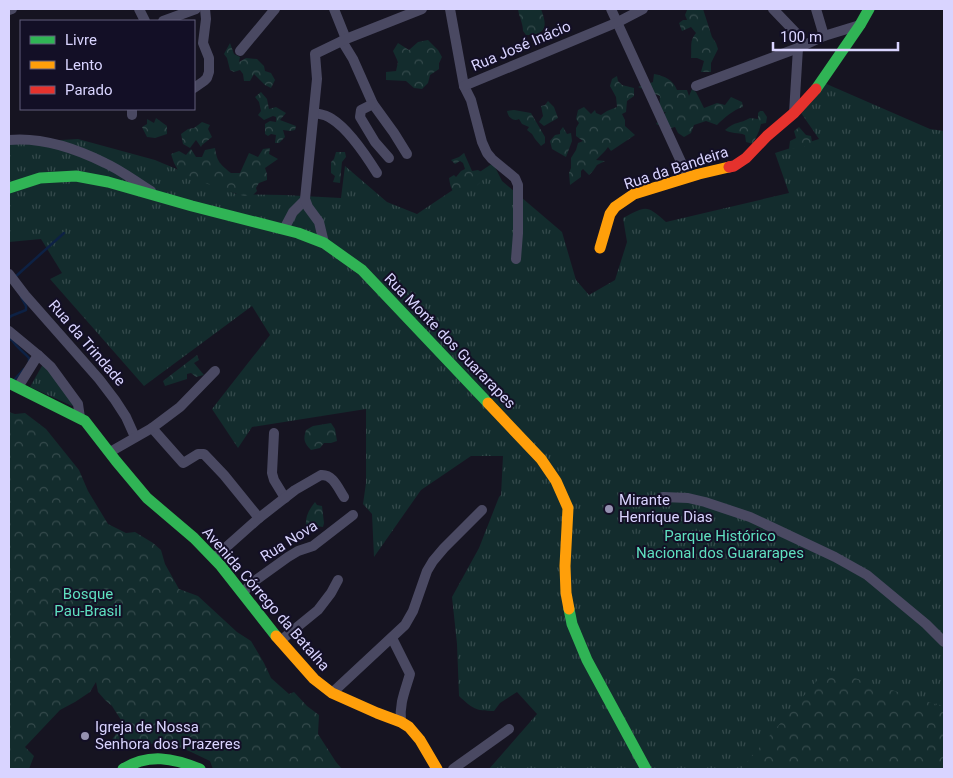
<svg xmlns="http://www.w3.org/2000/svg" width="953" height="778" viewBox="0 0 953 778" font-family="Roboto,sans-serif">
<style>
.grass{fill:url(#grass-tufts)}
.forest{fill:url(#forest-crowns)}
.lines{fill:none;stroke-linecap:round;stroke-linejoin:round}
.stream{stroke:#0d2144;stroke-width:2.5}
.street{stroke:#4a4962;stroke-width:10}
.fast{stroke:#30b455;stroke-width:11}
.slow{stroke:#ff9f0a;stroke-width:11}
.jam{stroke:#e5322d;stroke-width:11}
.poi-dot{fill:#9591b1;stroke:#130f26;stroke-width:2}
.labels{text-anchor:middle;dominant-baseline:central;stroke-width:4;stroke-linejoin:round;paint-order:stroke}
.street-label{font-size:15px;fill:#d9d4ff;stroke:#130f26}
.poi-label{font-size:15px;fill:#d9d4ff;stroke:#130f26;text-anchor:start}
.park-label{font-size:15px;fill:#5fe0c0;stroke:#130f26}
</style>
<defs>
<pattern id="grass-tufts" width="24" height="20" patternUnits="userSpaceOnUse" patternTransform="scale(1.25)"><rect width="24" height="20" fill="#132c2d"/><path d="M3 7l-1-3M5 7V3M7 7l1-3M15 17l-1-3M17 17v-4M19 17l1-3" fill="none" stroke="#354a4c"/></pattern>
<pattern id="forest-crowns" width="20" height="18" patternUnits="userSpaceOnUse" patternTransform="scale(1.25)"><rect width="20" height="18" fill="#132c2d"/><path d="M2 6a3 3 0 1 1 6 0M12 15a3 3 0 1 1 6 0" fill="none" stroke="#354a4c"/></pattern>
</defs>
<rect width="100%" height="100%" fill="#161421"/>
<g class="grass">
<path d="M822,82L930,129L944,131V769H489L537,714L517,692L500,703L494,711C475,711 472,708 459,696L457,644L452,597L479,548L499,497L501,495L503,456H471L421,490L374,557L372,514L363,504L366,483V409L252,427L238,448L212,409L270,335L252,306L144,386L50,279L62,273L41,239L9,242V143L78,139L155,160L236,194L284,195L341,198L345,166L387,202L417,214L493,163L502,181L562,232L576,280L589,295L615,280L627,242L623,218C646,206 646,204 666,222L789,193L775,153L819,139L799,110Z"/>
<polygon points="43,364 79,409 30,387"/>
</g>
<g class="forest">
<path d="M518,9H541C547,25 548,35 526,35L523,31C523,23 519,17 518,9Z"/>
<path d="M692,9H703L712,37L716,43L718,49L711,63V72H701L704,61L697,58H691C692,47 689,41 696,33L691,27L682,31L679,23L683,20H687L685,15L687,10Z"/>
<polygon points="428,40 438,50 442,57 439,63 439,69 430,75 428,83 422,89 414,88 406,81 386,80 386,72 396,71 398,62 393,51 398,43 409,50 418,42"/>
<polygon points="230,43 234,54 240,57 239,62 246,58 257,59 264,66 265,71 271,73 275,80 271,88 265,85 254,74 250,81 244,81 243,74 240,70 234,72 230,70 227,58 224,54"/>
<path d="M654,74C665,76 673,80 677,90H687L689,96L692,89L696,92L704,108L717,103L725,105L731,97L742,102L743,107C733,110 724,118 717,125L706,121L694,125L691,133L684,137L678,133L675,127L668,129L656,124L666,112L660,113C661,107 659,102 660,96L638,87L653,82Z"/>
<polygon points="617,76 618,81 622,85 634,88 634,96 627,101 626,112 622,114 625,120 625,126 635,135 611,151 608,147 605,151 596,160 605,161 597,165 593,171 589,175 583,169 581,171 581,177 570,185 569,173 571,168 571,158 576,150 578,143 583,141 576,136 576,128 579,123 576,119 578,110 584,107 591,114 595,110 596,113 601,115 607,111 617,107 616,97 610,86 612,79"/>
<polygon points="261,92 267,99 269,109 276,107 286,113 280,120 296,126 295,130 290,131 283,130 285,137 279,143 275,143 276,135 271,134 268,136 265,134 265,124 270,121 276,122 276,117 273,116 264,120 258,115 261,111 259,102 255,97"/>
<polygon points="548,101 554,107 558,118 544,126 539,122 543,116 541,106 545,105"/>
<path d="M514,110L531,113L545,137V143L541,146L535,139L532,134L527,130L529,127L522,124L519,119C513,122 508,117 507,111Z"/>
<path d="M760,111H763L767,117L766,123L761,124L759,131L753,144L746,142L745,135C738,132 731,134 725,130C735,121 740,124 750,118L758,119V113Z"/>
<polygon points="156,118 167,126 167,134 155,138 147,137 142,127 147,124 147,119 154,123"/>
<polygon points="202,122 210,125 208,129 212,137 202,145 201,147 196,140 190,148 183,144 181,134 188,129 194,128"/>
<polygon points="563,127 567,134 571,133 572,141 566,157 552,149 550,141 555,135 560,134 560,131"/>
<path d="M799,127L806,135L811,136L812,142C805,148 798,149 789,149L790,141L796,138L794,131Z"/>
<path d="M215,148C217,162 220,164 231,173H240L249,153L258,157L263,149L270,148L269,154L278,159L265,168L267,174V180L259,183L256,188L257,191L253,195L244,196L220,189L179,172L174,163L171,154L179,151L186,155L191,149L196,157H202L205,150Z"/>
<polygon points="336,152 345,152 346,157 342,162 340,183 333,182 335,176 331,173 331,162 334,159"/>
<path d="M464,153L472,171L478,170L483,173L485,178L474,188L461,196C451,191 451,189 449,178L454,175L456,177L461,171L465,169L463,163L460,161L455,164L451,160L459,157Z"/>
<polygon points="197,355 199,360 194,363 204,375 196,377 191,373 187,374 187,379 165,386 163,381"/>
<path d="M9,412L15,414L25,413L46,429L79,470L88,491L108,524L126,533L135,532L153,543L161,550L165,564L179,589L198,596L237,632L251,641L264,663L271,678L289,694L294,692L307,706L319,715L318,734L336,762L342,769H213L210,761C203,758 196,754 189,751C165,741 136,742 112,751L108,749C111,738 118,733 123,723L112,706L105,700L98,692L96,682L90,692L75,702L60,710L25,747L34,756L29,769H9Z"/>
<path d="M331,423L335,429L337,441L331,443H324L320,448L311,450C304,443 303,439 306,430L313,426Z"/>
<path d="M315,502L317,505L322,506L324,523L323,527L316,526L312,529L306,527C305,516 309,510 315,502Z"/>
<polygon points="827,669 944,707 944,769 741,769"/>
</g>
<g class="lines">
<g class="stream">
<polyline points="15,277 64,233"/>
<polyline points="9,318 11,316 26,310 26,306 21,297"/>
<path d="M9,339L12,340C18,349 23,351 29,358V363"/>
<polyline points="14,380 24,369"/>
</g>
<g class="street">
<polyline points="139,9 145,21"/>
<polyline points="334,9 346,39"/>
<polyline points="450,9 464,86 471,100 482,142 487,153 492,159 515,178 518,185 518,233 516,259"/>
<polyline points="611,9 688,177"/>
<polyline points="773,9 797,34 804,44"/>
<polyline points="816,9 824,36"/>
<polyline points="9,10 12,9"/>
<polyline points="163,21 196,9"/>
<polyline points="342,41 353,59 373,104 394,133 407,154"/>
<polyline points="240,51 275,9"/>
<polyline points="464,86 618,22 643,9"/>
<polyline points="696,86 798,48 824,36 860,25"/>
<polyline points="194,88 204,81 207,78 209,72 209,58 203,43 206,19 205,9"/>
<polyline points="373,104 361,110 360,117 375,142 389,158"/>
<polyline points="132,109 132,115"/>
<path d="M314,113C320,114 327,115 332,119C348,129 367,157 377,173"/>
<polyline points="794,113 798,48"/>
<path d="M9,140C41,137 77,149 105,163C121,170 136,182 151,191"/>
<polyline points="284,229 293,212 305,200"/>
<polyline points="324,243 319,222 308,207 305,199 317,79 315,54 346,39 422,9"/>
<polyline points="9,274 25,295 99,379 115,400 126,417 135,437"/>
<polyline points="9,331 38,355 51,367 78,404 80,418"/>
<polyline points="18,387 38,355"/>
<polyline points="152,428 183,463 185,462 198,454 204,454 224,475 259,518"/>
<polyline points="274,433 272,473 274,480 285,498"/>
<polyline points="110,452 152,428 180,407 215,371"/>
<polyline points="663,497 688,498 705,502 750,517 835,557 867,575 926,624 944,642"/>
<path d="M214,558L259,518L295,490L321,475C333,474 338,488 344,497"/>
<polyline points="242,593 256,580 288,557 298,551 313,546 353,515"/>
<path d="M392,638L410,674C405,691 399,704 401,722"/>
<polyline points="280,641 318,610 331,593 338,580"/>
<polyline points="332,693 405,625 413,611 427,571 433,561 444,548 482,510"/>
<polyline points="453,769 509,729"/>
</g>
<g class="fast">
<polyline points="816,89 860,25 869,9"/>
<polyline points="9,188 40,178 76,176 108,182 192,206 298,233 324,243 362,270 488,403"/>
<polyline points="9,383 85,421 116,461 147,498 194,538 221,566 276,636"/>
<polyline points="569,609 572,624 587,660 646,769"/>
<path d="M123,769C149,753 173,758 200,769"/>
</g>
<g class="slow">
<polyline points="600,248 610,214 615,207 634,194 699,174 729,167"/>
<polyline points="488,403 541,459 556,481 568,508 565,566 566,593 569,609"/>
<polyline points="276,636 314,679 332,693 377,713 401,722 409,727 420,740 437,769"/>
</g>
<polyline class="jam" points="729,167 734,166 746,158 767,136 794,113 816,89"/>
</g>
<g class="poi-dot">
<circle cx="609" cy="509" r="5"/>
<circle cx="85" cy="736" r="5"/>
</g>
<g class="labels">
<g class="street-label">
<text transform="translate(521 46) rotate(-23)">Rua José Inácio</text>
<text transform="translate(676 168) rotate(-18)">Rua da Bandeira</text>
<text transform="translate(450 341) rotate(46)">Rua Monte dos Guararapes</text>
<text transform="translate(87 343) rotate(49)">Rua da Trindade</text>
<text transform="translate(289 541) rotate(-32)">Rua Nova</text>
<text transform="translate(266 599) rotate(49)">Avenida Córrego da Batalha</text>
</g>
<g class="poi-label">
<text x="619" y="500">Mirante<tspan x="619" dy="17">Henrique Dias</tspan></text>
<text x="95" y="727">Igreja de Nossa<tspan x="95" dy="17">Senhora dos Prazeres</tspan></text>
</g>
<g class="park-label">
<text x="720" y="536">Parque Histórico<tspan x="720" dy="17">Nacional dos Guararapes</tspan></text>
<text x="88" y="594">Bosque<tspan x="88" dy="17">Pau-Brasil</tspan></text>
</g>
</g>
<rect width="953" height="778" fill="none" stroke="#d9d4ff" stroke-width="20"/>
<rect x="20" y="20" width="175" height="90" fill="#130f26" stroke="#625e7d"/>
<rect x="30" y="36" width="25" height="8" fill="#30b455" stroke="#625e7d"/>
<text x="65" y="45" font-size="15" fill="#d9d4ff">Livre</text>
<rect x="30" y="61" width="25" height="8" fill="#ff9f0a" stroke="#625e7d"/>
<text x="65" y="70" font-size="15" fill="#d9d4ff">Lento</text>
<rect x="30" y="86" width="25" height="8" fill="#e5322d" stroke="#625e7d"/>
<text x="65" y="95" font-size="15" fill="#d9d4ff">Parado</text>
<path d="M773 42v8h125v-8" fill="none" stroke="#d9d4ff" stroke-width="2.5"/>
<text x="780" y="42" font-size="15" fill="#d9d4ff" stroke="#130f26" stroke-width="4" paint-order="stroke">100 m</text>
</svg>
